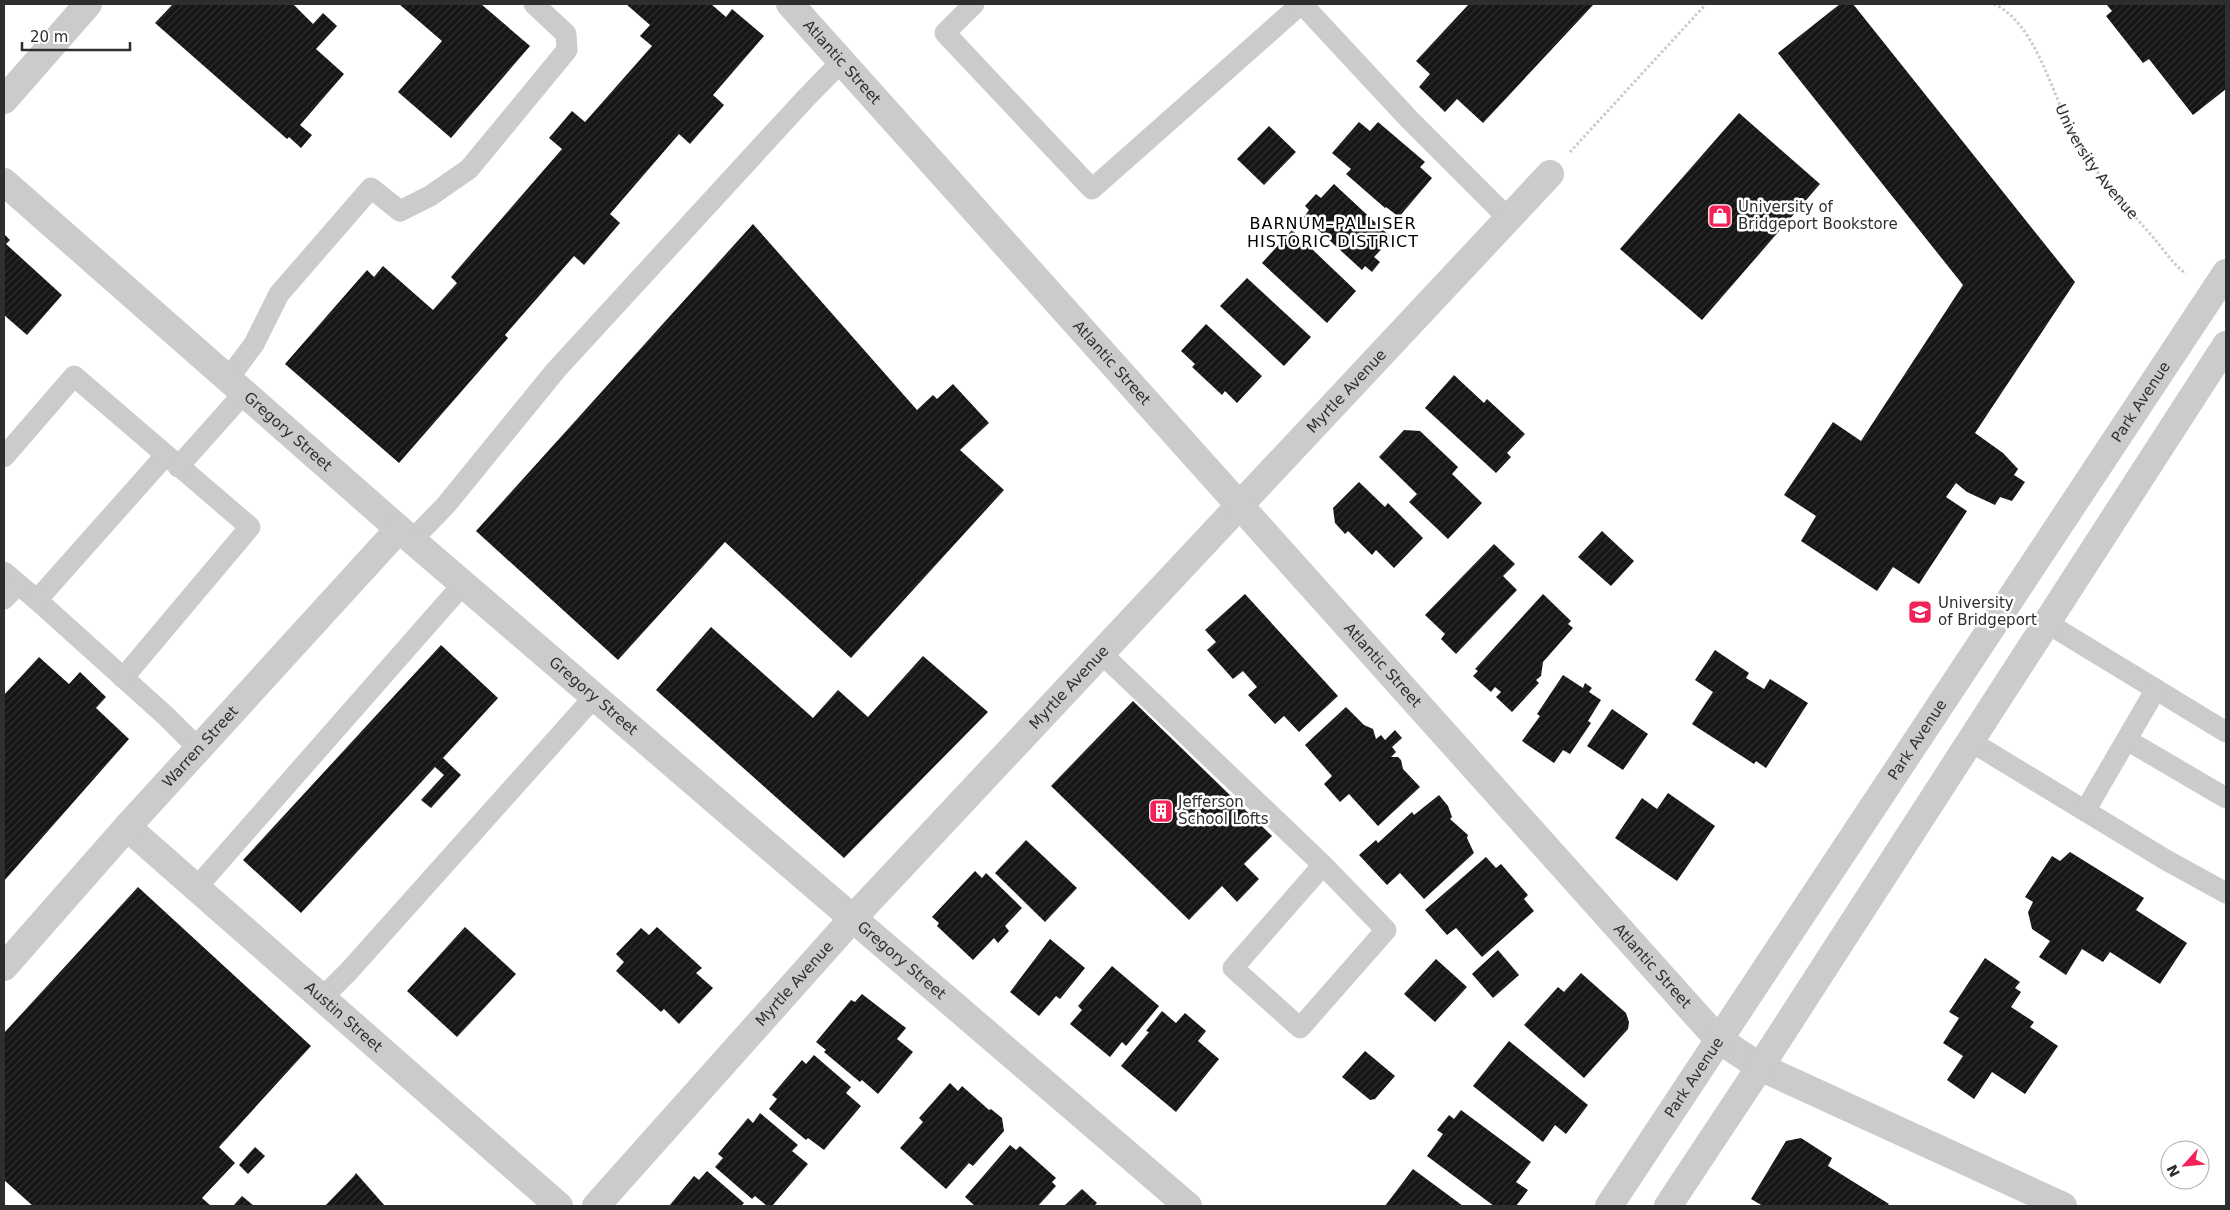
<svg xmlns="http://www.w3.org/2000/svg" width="2230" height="1210" viewBox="0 0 2230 1210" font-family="'DejaVu Sans',sans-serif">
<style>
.building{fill:url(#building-hatch)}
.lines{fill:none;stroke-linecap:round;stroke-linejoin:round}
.path{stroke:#cbcbcb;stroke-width:3;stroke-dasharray:2.5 2.5;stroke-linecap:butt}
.service{stroke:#cbcbcb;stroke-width:21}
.minor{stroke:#cbcbcb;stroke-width:28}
.tertiary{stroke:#cbcbcb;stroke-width:28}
.labels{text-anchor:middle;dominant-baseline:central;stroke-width:5;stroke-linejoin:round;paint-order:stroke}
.street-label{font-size:15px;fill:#2e2e2e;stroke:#fff}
.poi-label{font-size:15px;fill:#2e2e2e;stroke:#fff;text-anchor:start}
.neighbourhood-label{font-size:16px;letter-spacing:1px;fill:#000;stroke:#fff}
</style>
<defs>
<pattern id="building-hatch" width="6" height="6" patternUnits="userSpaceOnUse" patternTransform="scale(1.25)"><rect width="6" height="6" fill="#151515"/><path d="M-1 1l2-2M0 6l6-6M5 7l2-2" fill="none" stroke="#2f2f2f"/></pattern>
</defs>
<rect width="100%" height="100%" fill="#fff"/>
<g class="building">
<polygon points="173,4 293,4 313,24 323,13 337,26 316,49 344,74 300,125 312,135 301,148 289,137 287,139 155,23"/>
<polygon points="399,4 481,4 530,46 451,138 398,92 442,41"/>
<polygon points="626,4 711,4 726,17 732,9 764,36 713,95 724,105 690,144 679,134 610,214 620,223 584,265 574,256 505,335 508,338 399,463 285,364 367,270 374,277 383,266 433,310 457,283 451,277 562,149 549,138 572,111 585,122 652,46 640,36 650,25"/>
<polygon points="1469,4 1594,4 1483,123 1457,99 1445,112 1419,87 1430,74 1416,61"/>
<polygon points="1840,4 1853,4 2075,282 1975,433 2003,453 2018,469 2014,475 2025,482 2012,501 2000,497 1995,505 1967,492 1956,483 1946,497 1967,511 1919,584 1893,567 1877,591 1801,541 1816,516 1784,495 1833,422 1861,441 1963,285 1778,53"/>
<polygon points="2106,4 2226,4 2226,89 2193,115 2149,59 2143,63 2106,16 2112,11"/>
<polygon points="1739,113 1820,184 1702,320 1620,249"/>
<polygon points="1359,122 1370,131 1378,122 1425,162 1420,167 1432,178 1399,217 1386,207 1385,208 1346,174 1351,169 1332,153"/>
<polygon points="1269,126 1296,152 1264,185 1237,159"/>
<polygon points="1334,184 1392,238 1374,257 1380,262 1372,272 1365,266 1362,270 1304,217 1309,210 1305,206 1316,194 1321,198"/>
<polygon points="753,224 917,410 933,395 937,399 953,384 989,423 960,450 1004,490 851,658 725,542 618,660 476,531"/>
<polygon points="1292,230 1356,291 1327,323 1262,263"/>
<polygon points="4,234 10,240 6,244 62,295 27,335 4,315"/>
<polygon points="1247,278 1311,337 1284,366 1220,306"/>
<polygon points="1206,324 1262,376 1237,403 1225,391 1222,395 1192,367 1195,364 1181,351"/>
<polygon points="1454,375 1484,403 1487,399 1525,434 1507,453 1511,457 1496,473 1425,408"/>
<polygon points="1404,430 1420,431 1458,467 1452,474 1482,503 1448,539 1409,502 1417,494 1379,457"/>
<polygon points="1359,482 1385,507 1388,503 1423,538 1394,568 1376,550 1372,555 1348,531 1345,534 1335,523 1333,508"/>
<polygon points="1602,531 1634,561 1611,586 1578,557"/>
<polygon points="1494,544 1515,564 1503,576 1517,590 1456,654 1441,639 1445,634 1425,615"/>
<polygon points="1245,594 1338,696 1299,732 1284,716 1275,724 1248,695 1257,687 1243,671 1233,679 1207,650 1216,642 1205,630"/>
<polygon points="1543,594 1571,621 1568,624 1573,628 1543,662 1541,676 1536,680 1539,683 1512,712 1496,697 1501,692 1495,687 1491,692 1473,676 1478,671 1475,669"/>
<polygon points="711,627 813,718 838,690 868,717 923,656 988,712 844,858 656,690"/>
<polygon points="441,645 498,698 443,758 461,775 431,808 421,800 444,775 435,767 301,913 243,860"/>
<polygon points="1715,650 1749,673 1746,678 1764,689 1770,679 1808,703 1766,768 1756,761 1754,764 1692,724 1713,692 1695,680"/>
<polygon points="39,657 69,684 80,672 106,697 96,708 129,739 4,881 4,695"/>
<polygon points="1563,675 1583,688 1585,683 1592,688 1589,692 1601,700 1588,721 1591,723 1570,754 1563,750 1554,763 1522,741 1540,716 1537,714"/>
<polygon points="1133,701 1272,836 1244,864 1259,879 1237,902 1222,886 1189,920 1051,786"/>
<polygon points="1346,707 1364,725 1373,729 1376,739 1381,735 1385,740 1395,730 1402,738 1392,747 1396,752 1391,757 1398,757 1401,760 1403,769 1420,787 1378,826 1349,794 1340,802 1324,784 1332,776 1305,745"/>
<polygon points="1612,709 1648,734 1623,770 1587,746"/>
<polygon points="1668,793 1715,826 1677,881 1615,838 1642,798 1657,809"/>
<polygon points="1439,795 1448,806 1452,817 1450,819 1468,835 1467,838 1474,853 1424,899 1400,873 1387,885 1359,855 1376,840 1378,843 1412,812 1414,815"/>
<polygon points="1026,840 1077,888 1045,922 995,873"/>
<polygon points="2070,852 2144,898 2136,910 2187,943 2160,984 2110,952 2103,962 2082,949 2066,975 2039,957 2050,941 2032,929 2028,912 2033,902 2025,897 2052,856 2060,861"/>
<polygon points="1486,857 1496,868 1501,864 1528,895 1524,899 1534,911 1482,957 1456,928 1447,935 1425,910"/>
<polygon points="975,871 982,878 986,873 1022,908 1005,926 1009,931 998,943 994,938 973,960 937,926 939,923 932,917"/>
<polygon points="138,887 311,1046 219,1147 235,1163 202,1198 211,1206 33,1206 4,1180 4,1033"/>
<polygon points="465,927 516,974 457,1037 407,991"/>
<polygon points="657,927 702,968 696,973 713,988 679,1024 664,1009 661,1012 616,971 624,962 616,954 641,928 649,935"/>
<polygon points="1050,939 1085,968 1060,999 1056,996 1039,1016 1010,992"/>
<polygon points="1498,950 1519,975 1493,998 1472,974"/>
<polygon points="1985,958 2020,982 2015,988 2021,992 2011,1007 2034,1022 2030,1027 2058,1046 2025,1094 1992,1072 1974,1099 1947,1080 1963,1056 1943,1043 1959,1018 1949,1012"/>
<polygon points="1436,959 1467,987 1435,1022 1404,994"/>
<polygon points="1112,966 1159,1006 1126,1046 1122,1042 1110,1057 1070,1024 1082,1010 1078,1006"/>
<polygon points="1581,973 1626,1013 1629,1022 1628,1029 1584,1078 1524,1025 1558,987 1564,992"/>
<polygon points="862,994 906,1028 897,1039 913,1052 878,1094 862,1080 860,1082 824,1052 826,1050 816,1042 851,1000 855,1002"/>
<polygon points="1162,1011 1176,1023 1185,1013 1206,1031 1198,1041 1219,1059 1176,1112 1121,1066 1149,1032 1146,1031"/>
<polygon points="1509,1041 1588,1105 1566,1134 1555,1125 1543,1142 1473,1086"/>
<polygon points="1365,1051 1395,1076 1375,1099 1370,1100 1342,1077"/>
<polygon points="814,1055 851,1087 846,1093 861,1106 824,1150 808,1138 806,1140 769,1109 777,1099 772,1095 802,1060 806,1064"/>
<polygon points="950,1083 958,1091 962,1086 989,1110 991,1109 1002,1118 1004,1131 973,1166 969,1163 946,1189 900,1148 923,1122 919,1118"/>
<polygon points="1461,1110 1531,1162 1516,1182 1528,1190 1516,1206 1494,1206 1427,1156 1443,1134 1437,1130 1449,1115 1454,1119"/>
<polygon points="760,1113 798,1145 792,1151 808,1164 772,1206 767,1206 755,1196 752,1199 715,1167 723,1158 718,1154 748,1118 753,1123"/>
<polygon points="1801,1138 1832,1158 1828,1166 1889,1204 1887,1206 1763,1206 1751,1199 1786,1141"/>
<polygon points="1010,1145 1016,1150 1020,1146 1056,1178 1052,1182 1056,1186 1038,1206 975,1206 965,1197"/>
<polygon points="255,1147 265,1156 248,1174 239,1165"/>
<polygon points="1413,1169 1463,1206 1385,1206"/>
<polygon points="707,1171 744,1203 741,1206 669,1206 694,1176 699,1180"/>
<polygon points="356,1173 385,1206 325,1206 354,1176"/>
<polygon points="1082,1189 1097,1203 1094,1206 1064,1206"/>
<polygon points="242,1196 254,1206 233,1206"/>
</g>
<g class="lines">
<g class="path">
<path id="s1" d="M1994,4C2035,23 2051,90 2070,128C2090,169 2123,203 2153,237C2163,249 2173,264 2186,274"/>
<polyline points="1570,152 1706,4"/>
</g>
<g class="service">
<polyline points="974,4 945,33 1092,189 1301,4"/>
<polyline points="1302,4 1408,118 1509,219"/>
<polyline points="228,379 254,344 279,294 371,188 400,211 430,196 469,169 567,50 566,34 534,4"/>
<polyline points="165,456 37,600 167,717 199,749"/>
<polyline points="4,457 74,376 250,527 123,678"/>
<polyline points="178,467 244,393"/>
<polyline points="412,540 446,505 556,370 805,99 842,61"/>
<polyline points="4,572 37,600"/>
<polyline points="4,599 18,584"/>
<polyline points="2047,623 2226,732"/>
<polyline points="1101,653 1323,865 1233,968 1300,1028 1386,930 1323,865"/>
<polyline points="2127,740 2226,798"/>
<polyline points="1970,741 2166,860 2226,893"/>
<polyline points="2085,811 2156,689"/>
<polyline points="197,887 464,583"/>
<polyline points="321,999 349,971 595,696"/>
</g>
<g class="minor">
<path id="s2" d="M4,182L399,529L1188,1206"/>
<path id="s3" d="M127,827L559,1206"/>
<path id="s4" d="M4,967L127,827L399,529"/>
<path id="s5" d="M596,1206L853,918L1550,174"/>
</g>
<g class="tertiary">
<path id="s6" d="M790,4L1718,1039L1760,1067L2063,1206"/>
<polyline points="4,100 88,4"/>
<path id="s7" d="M1609,1206L2226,273"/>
<polyline points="1668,1206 1760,1067 2226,345"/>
</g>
</g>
<defs>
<g id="shop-square" transform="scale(1.25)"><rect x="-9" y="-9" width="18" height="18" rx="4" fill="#f32158" stroke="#fff"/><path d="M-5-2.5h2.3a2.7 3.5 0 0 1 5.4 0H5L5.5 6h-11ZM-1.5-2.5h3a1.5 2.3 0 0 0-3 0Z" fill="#fff"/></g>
<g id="university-square" transform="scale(1.25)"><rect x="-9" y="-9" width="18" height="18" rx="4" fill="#f32158" stroke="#fff"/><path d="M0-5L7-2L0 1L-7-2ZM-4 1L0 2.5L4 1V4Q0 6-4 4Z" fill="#fff"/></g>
<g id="building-square" transform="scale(1.25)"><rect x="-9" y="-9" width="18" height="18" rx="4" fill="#f32158" stroke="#fff"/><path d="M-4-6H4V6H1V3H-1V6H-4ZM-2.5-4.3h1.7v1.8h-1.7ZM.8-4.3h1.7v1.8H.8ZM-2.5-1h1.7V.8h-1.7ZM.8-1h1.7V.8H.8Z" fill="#fff"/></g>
</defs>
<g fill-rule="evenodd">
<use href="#shop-square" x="1720" y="216"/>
<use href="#university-square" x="1920" y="612"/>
<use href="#building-square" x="1161" y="811"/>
</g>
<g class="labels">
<g class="street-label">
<text stroke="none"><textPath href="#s6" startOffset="78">Atlantic Street</textPath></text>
<text stroke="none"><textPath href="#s1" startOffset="191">University Avenue</textPath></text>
<text stroke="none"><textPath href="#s6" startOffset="482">Atlantic Street</textPath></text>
<text stroke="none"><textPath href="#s5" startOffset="1108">Myrtle Avenue</textPath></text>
<text stroke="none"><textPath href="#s7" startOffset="964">Park Avenue</textPath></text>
<text stroke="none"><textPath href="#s2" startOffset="378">Gregory Street</textPath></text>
<text stroke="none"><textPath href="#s6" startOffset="888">Atlantic Street</textPath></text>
<text stroke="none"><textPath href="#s5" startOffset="702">Myrtle Avenue</textPath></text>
<text stroke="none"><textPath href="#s2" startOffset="782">Gregory Street</textPath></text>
<text stroke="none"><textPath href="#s7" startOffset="559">Park Avenue</textPath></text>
<text stroke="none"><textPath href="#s4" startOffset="295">Warren Street</textPath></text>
<text stroke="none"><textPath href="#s2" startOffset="1188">Gregory Street</textPath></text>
<text stroke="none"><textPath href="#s6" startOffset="1292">Atlantic Street</textPath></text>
<text stroke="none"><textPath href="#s5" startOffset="298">Myrtle Avenue</textPath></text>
<text stroke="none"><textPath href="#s3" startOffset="288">Austin Street</textPath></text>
<text stroke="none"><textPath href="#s7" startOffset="154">Park Avenue</textPath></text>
</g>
<g class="poi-label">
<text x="1738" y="207">University of<tspan x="1738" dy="17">Bridgeport Bookstore</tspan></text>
<text x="1938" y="603">University<tspan x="1938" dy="17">of Bridgeport</tspan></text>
<text x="1178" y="802">Jefferson<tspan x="1178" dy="17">School Lofts</tspan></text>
</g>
<g class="neighbourhood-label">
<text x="1333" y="223">BARNUM–PALLISER<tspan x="1333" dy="18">HISTORIC DISTRICT</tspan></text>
</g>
</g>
<rect width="2230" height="1210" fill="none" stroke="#2e2e2e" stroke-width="10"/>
<g transform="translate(2185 1165) rotate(243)"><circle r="24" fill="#ffffff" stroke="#ababab"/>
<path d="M0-4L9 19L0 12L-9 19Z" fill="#f32158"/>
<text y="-8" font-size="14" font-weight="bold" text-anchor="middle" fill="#2e2e2e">N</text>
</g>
<path d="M22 42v8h108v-8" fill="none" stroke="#2e2e2e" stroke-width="2.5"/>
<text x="30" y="42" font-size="15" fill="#2e2e2e" stroke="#ffffff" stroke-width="4" paint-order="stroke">20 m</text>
</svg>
